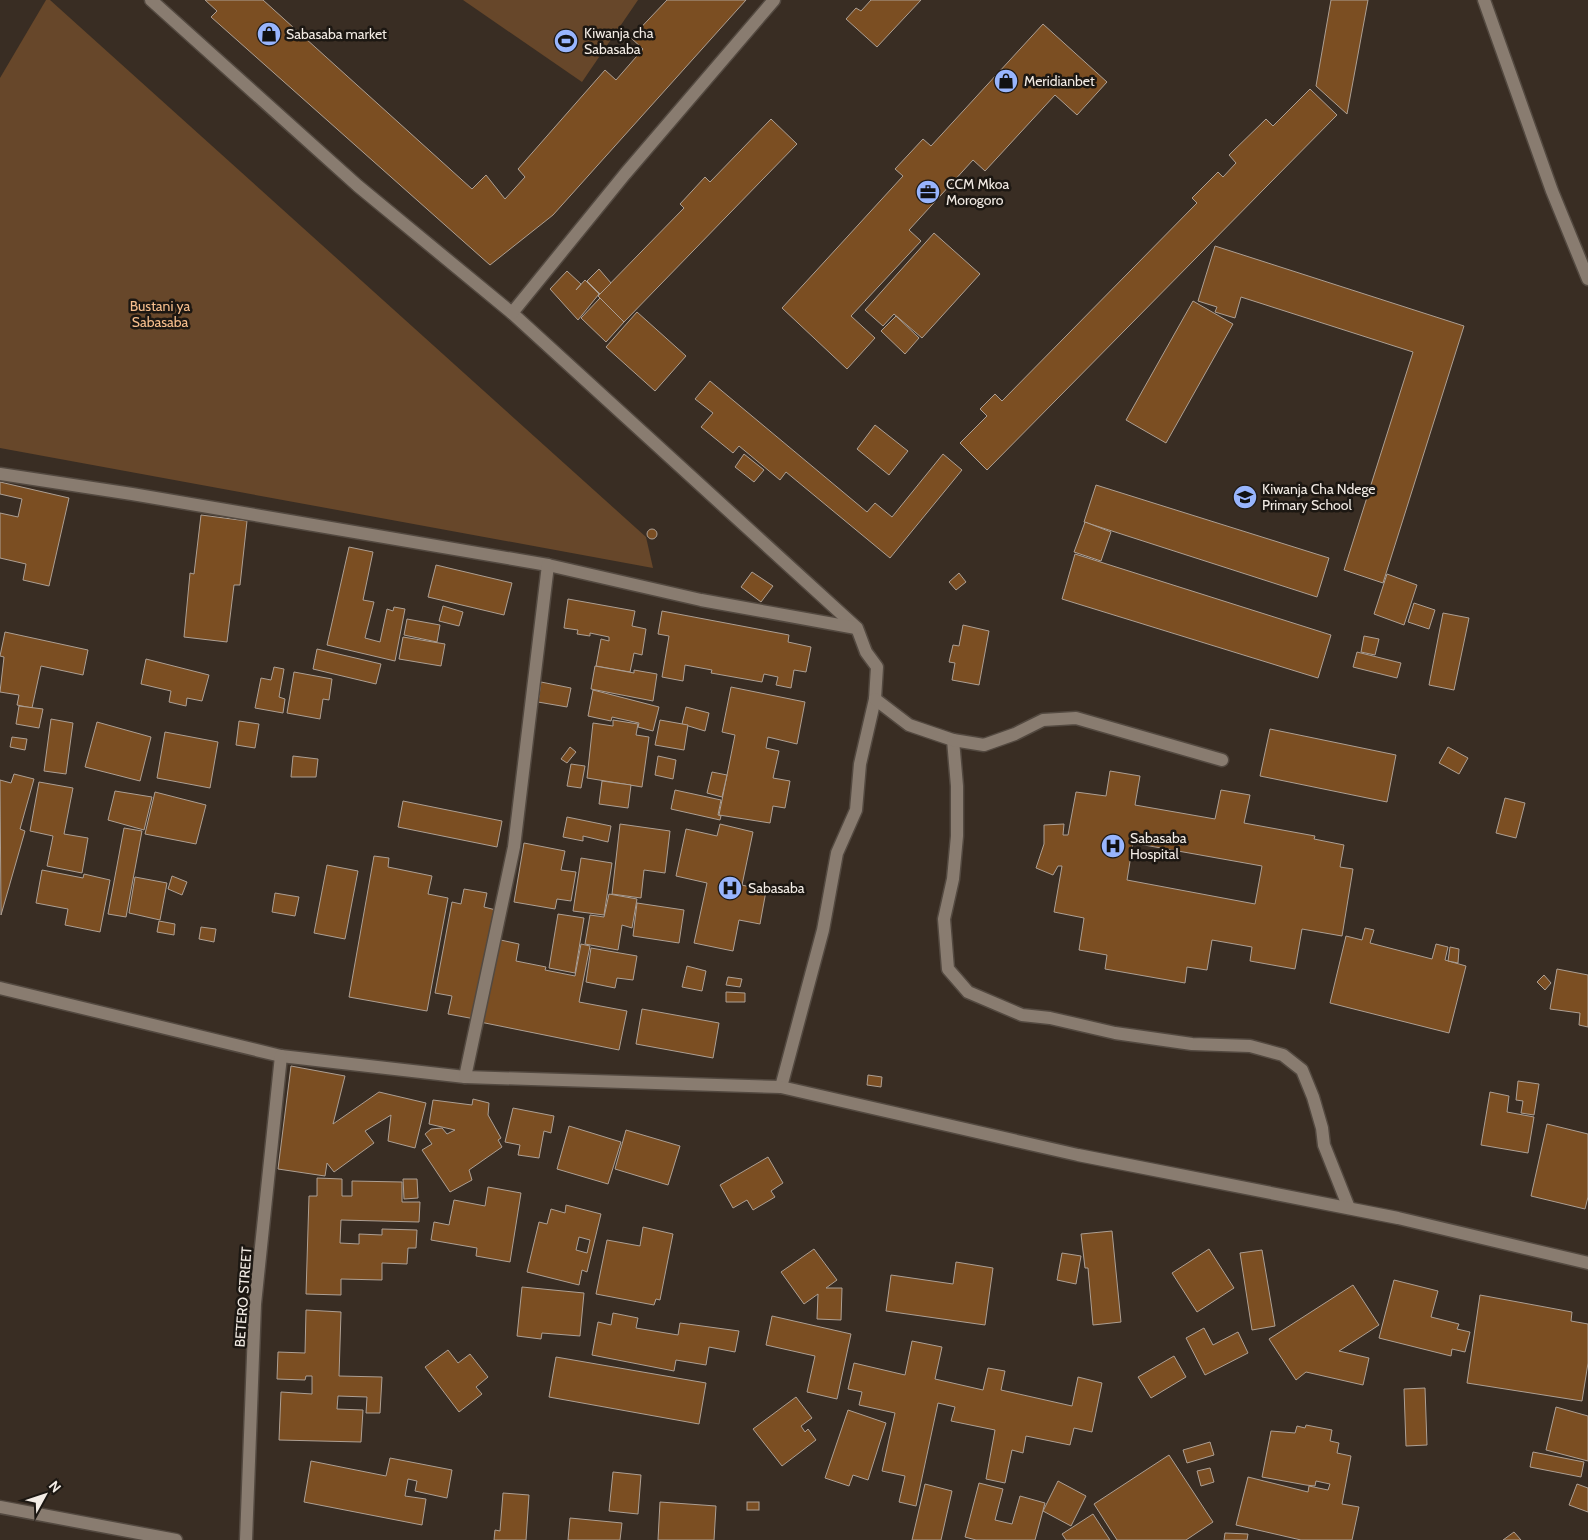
<svg xmlns="http://www.w3.org/2000/svg" width="1588" height="1540" viewBox="0 0 1588 1540" font-family="Cabin,sans-serif">
<style>
.green{fill:#67472a}
.building{fill:#7b4e22;stroke:#ad9f93;fill-rule:evenodd}
.lines{fill:none;stroke-linecap:round;stroke-linejoin:round}
.minor-casing{stroke:#534940;stroke-width:15}
.minor{stroke:#897c70;stroke-width:12}
.labels{text-anchor:middle;dominant-baseline:central;stroke-width:5;stroke-linejoin:round;paint-order:stroke}
.poi-label{font-size:14px;fill:#f3ece5;stroke:#1c1712;text-anchor:start}
.park-label{font-size:14px;fill:#f6be8d;stroke:#1c1712}
.street-label{font-size:14px;fill:#f3ece5;stroke:#1c1712}
</style>
<rect width="100%" height="100%" fill="#392d23"/>
<g class="green">
<polygon points="46,0 50,0 646,537 653,568 0,448 0,78"/>
<polygon points="463,0 638,0 582,82"/>
</g>
<g class="building">
<polygon points="205,0 263,0 472,189 486,175 505,199 525,177 518,169 605,70 616,80 643,49 631,38 667,0 746,0 553,215 490,265 211,17 217,11"/>
<polygon points="871,0 921,0 877,47 846,19 856,8 861,11"/>
<polygon points="1331,0 1368,0 1347,114 1316,86"/>
<polygon points="1043,24 1107,82 1077,115 1055,95 985,171 973,160 909,230 921,241 851,316 875,338 847,369 782,308 903,176 895,169 923,139 931,146"/>
<polygon points="1310,89 1337,115 987,470 960,443 987,416 980,409 995,394 1002,401 1197,203 1192,198 1218,172 1223,177 1236,163 1229,155 1266,119 1273,126"/>
<polygon points="771,119 797,144 624,322 598,296 684,208 680,204 705,177 710,182"/>
<polygon points="934,233 980,274 922,338 894,314 883,326 865,310"/>
<polygon points="1215,246 1464,326 1383,583 1344,570 1413,352 1241,297 1235,318 1215,312 1217,307 1198,301"/>
<polygon points="599,269 611,283 600,294 587,281"/>
<polygon points="567,271 581,284 576,290 585,280 599,294 578,320 550,289"/>
<polygon points="600,298 624,322 606,342 581,318"/>
<polygon points="1193,301 1233,324 1166,443 1126,420"/>
<polygon points="637,312 686,356 655,391 606,347"/>
<polygon points="896,316 919,338 905,354 881,331"/>
<polygon points="710,381 867,512 875,503 892,517 943,454 962,470 890,558 786,472 780,480 739,446 733,453 701,427 713,413 695,399"/>
<polygon points="875,425 908,451 889,475 857,449"/>
<polygon points="744,454 764,470 754,482 735,467"/>
<polygon points="0,482 69,498 49,586 23,580 26,564 0,558 0,513 18,517 22,499 0,494"/>
<polygon points="1096,485 1329,558 1317,597 1084,522"/>
<polygon points="201,515 247,521 240,585 234,585 227,642 184,637 190,573 194,574"/>
<polygon points="1085,522 1111,532 1101,561 1074,552"/>
<circle cx="652" cy="534" r="5"/>
<polygon points="349,547 373,552 363,600 374,602 365,638 380,642 387,609 393,611 394,607 405,609 395,661 327,645"/>
<polygon points="1075,554 1331,635 1318,678 1062,599"/>
<polygon points="436,565 512,583 504,615 428,597"/>
<polygon points="752,572 773,586 761,602 741,587"/>
<polygon points="959,573 966,582 956,590 949,582"/>
<polygon points="1387,574 1417,585 1404,625 1374,614"/>
<polygon points="568,599 635,611 632,626 646,629 642,655 634,653 630,672 596,666 601,639 609,641 609,637 590,633 590,636 577,634 578,630 564,628"/>
<polygon points="1414,603 1435,610 1429,629 1408,622"/>
<polygon points="443,606 463,612 459,626 439,621"/>
<polygon points="662,611 789,635 788,642 811,647 806,672 794,670 791,688 776,685 778,677 764,674 762,682 711,673 712,670 685,665 683,681 662,677 669,636 658,634"/>
<polygon points="1443,613 1469,618 1454,690 1429,685"/>
<polygon points="407,619 440,625 437,642 404,635"/>
<polygon points="963,625 989,631 979,685 952,680 955,663 949,662 953,645 959,646"/>
<polygon points="5,632 88,650 83,675 41,666 32,708 17,705 19,695 0,692 4,657 0,656"/>
<polygon points="1364,636 1379,639 1375,655 1361,652"/>
<polygon points="403,637 445,644 441,666 399,659"/>
<polygon points="317,649 381,664 376,684 313,669"/>
<polygon points="1357,652 1401,663 1397,678 1353,667"/>
<polygon points="146,659 209,675 202,701 187,698 186,706 169,702 171,691 141,684"/>
<polygon points="595,666 634,673 634,670 657,674 653,701 591,689"/>
<polygon points="274,667 284,669 279,697 285,699 283,713 255,708 261,678 271,680"/>
<polygon points="294,672 332,679 329,700 323,699 320,719 287,713"/>
<polygon points="541,682 571,688 567,707 538,702"/>
<polygon points="731,687 805,702 797,744 768,737 766,748 779,751 773,778 790,781 785,808 773,806 770,823 719,815 735,735 722,732"/>
<polygon points="593,690 659,707 653,731 638,727 639,723 612,717 611,721 588,716"/>
<polygon points="19,706 43,709 39,728 16,724"/>
<polygon points="686,707 709,713 705,731 682,724"/>
<polygon points="51,719 73,723 66,774 44,771"/>
<polygon points="613,720 638,724 636,735 649,737 642,787 587,778 593,723 613,726"/>
<polygon points="660,720 688,725 684,750 655,745"/>
<polygon points="239,721 259,724 255,748 236,745"/>
<polygon points="97,722 151,737 140,781 85,767"/>
<polygon points="1270,729 1396,755 1387,802 1260,776"/>
<polygon points="165,732 218,742 210,788 157,778"/>
<polygon points="12,737 27,739 25,750 10,747"/>
<polygon points="570,747 576,752 567,763 561,759"/>
<polygon points="1448,747 1468,758 1459,774 1439,763"/>
<polygon points="293,756 318,759 316,777 291,777"/>
<polygon points="658,756 676,760 673,779 655,775"/>
<polygon points="571,764 585,766 581,788 567,786"/>
<path d="M1110,771L1140,776L1135,805L1215,819L1221,790L1250,795L1244,823L1315,836L1314,839L1344,845L1340,867L1353,869L1342,936L1302,929L1295,969L1250,961L1252,947L1212,940L1207,970L1187,967L1185,983L1105,969L1107,955L1079,950L1084,918L1054,912L1062,866H1058L1053,875L1036,868L1044,844V825L1064,824L1063,835H1068L1076,792L1106,796ZM1133,843L1262,866L1255,904L1127,880Z"/>
<polygon points="712,772 727,775 722,797 707,793"/>
<polygon points="14,774 34,779 20,829 25,831 1,915 0,780 11,783"/>
<polygon points="602,781 631,785 628,808 599,804"/>
<polygon points="39,782 73,788 64,834 88,838 82,873 47,866 53,836 30,831"/>
<polygon points="675,790 721,800 718,815 721,816 720,820 671,809"/>
<polygon points="115,791 152,797 144,830 108,820"/>
<polygon points="155,792 206,805 196,844 145,834"/>
<polygon points="1505,798 1525,803 1516,838 1496,833"/>
<polygon points="403,801 502,821 497,847 398,827"/>
<polygon points="567,817 611,826 608,842 583,836 583,841 563,837"/>
<polygon points="620,824 670,831 665,873 644,870 641,898 612,894"/>
<polygon points="720,824 753,832 742,885 766,891 760,924 739,920 733,951 694,943 707,883 676,876 686,829 717,836"/>
<polygon points="124,828 142,831 126,917 108,914"/>
<polygon points="524,843 565,851 561,870 576,872 571,901 557,899 555,909 514,902"/>
<polygon points="374,856 389,858 388,867 432,876 428,894 448,898 427,1011 349,997"/>
<polygon points="581,858 612,863 604,915 573,911"/>
<polygon points="327,865 358,871 345,939 314,933"/>
<polygon points="42,870 83,878 84,874 110,880 100,932 65,925 68,909 36,903"/>
<polygon points="172,876 187,882 182,895 168,889"/>
<polygon points="135,877 167,883 160,920 129,913"/>
<polygon points="464,889 487,893 484,907 496,910 475,1019 448,1014 452,996 435,993 452,902 461,904"/>
<polygon points="275,893 299,897 295,916 272,912"/>
<polygon points="609,894 637,899 632,928 622,925 618,950 585,944 590,915 604,917"/>
<polygon points="637,903 684,910 679,943 633,936"/>
<polygon points="558,914 584,918 575,973 549,968"/>
<polygon points="159,921 175,924 174,935 157,932"/>
<polygon points="201,927 216,929 214,942 199,939"/>
<polygon points="1365,928 1374,930 1370,943 1432,959 1436,944 1448,947 1445,960 1466,966 1449,1033 1330,1003 1346,936 1362,940"/>
<polygon points="496,939 519,944 516,961 546,967 545,970 575,976 581,944 590,946 579,1002 627,1011 619,1050 480,1022"/>
<polygon points="1450,947 1459,949 1458,963 1448,961"/>
<polygon points="591,948 637,956 633,980 617,978 615,988 586,982"/>
<polygon points="687,966 706,971 702,991 682,987"/>
<polygon points="1557,969 1588,975 1588,1027 1579,1025 1580,1013 1550,1009"/>
<polygon points="1544,975 1551,983 1545,990 1537,982"/>
<polygon points="728,977 742,979 740,987 726,985"/>
<polygon points="726,992 745,993 745,1002 726,1002"/>
<polygon points="642,1009 719,1023 713,1058 636,1044"/>
<polygon points="291,1066 345,1076 333,1124 379,1092 426,1103 415,1148 388,1141 391,1115 365,1131 374,1143 334,1172 327,1163 325,1176 278,1169"/>
<polygon points="868,1075 882,1077 881,1087 867,1085"/>
<polygon points="1518,1081 1539,1084 1534,1115 1521,1113 1523,1101 1516,1100"/>
<polygon points="1490,1092 1509,1096 1507,1112 1534,1117 1528,1153 1481,1145"/>
<polygon points="473,1099 489,1103 488,1115 501,1138 498,1140 502,1147 469,1170 472,1180 450,1192 422,1150 432,1144 425,1134 431,1129 442,1128 447,1134 455,1130 429,1124 433,1100 472,1105"/>
<polygon points="513,1108 554,1116 551,1133 544,1131 539,1158 518,1155 520,1145 505,1142"/>
<polygon points="1547,1124 1588,1134 1588,1197 1585,1209 1531,1196"/>
<polygon points="569,1126 621,1142 608,1184 557,1169"/>
<polygon points="626,1130 680,1146 668,1185 615,1169"/>
<polygon points="768,1157 783,1183 771,1191 775,1197 753,1210 747,1200 733,1208 720,1185"/>
<polygon points="317,1178 342,1179 342,1196 352,1196 352,1181 402,1182 402,1202 420,1202 419,1222 341,1220 340,1243 359,1244 359,1234 382,1235 382,1229 417,1230 416,1248 408,1248 407,1264 382,1263 382,1280 341,1279 341,1295 306,1294 309,1196 317,1196"/>
<polygon points="403,1179 417,1179 418,1198 404,1199"/>
<polygon points="488,1187 521,1193 510,1262 476,1256 477,1248 431,1240 434,1222 449,1225 454,1200 485,1206"/>
<path d="M566,1205L601,1214L587,1272L582,1270L579,1285L527,1272L539,1222L547,1224L551,1209L565,1213ZM579,1237L590,1240L587,1253L576,1250Z"/>
<polygon points="643,1227 673,1234 660,1300 656,1299 654,1305 596,1294 607,1240 640,1246"/>
<polygon points="1112,1231 1121,1322 1093,1325 1088,1268 1085,1268 1081,1234"/>
<polygon points="814,1249 837,1280 826,1288 842,1288 841,1320 817,1319 818,1294 804,1304 781,1272"/>
<polygon points="1209,1249 1234,1288 1197,1312 1172,1273"/>
<polygon points="1262,1250 1275,1326 1252,1330 1240,1253"/>
<polygon points="1062,1253 1081,1256 1076,1284 1057,1280"/>
<polygon points="956,1262 993,1268 985,1325 886,1311 891,1275 953,1284"/>
<polygon points="1394,1280 1438,1291 1431,1317 1459,1324 1457,1329 1470,1332 1465,1352 1452,1349 1451,1356 1379,1338"/>
<polygon points="1353,1285 1379,1325 1339,1351 1369,1358 1363,1385 1306,1372 1296,1380 1269,1339"/>
<polygon points="522,1287 584,1293 580,1336 542,1333 541,1339 517,1336"/>
<polygon points="1480,1295 1572,1312 1571,1321 1588,1324 1588,1363 1582,1401 1467,1383"/>
<polygon points="306,1310 341,1312 339,1376 382,1377 380,1413 366,1413 367,1397 338,1396 337,1409 363,1410 361,1442 279,1440 281,1392 312,1394 312,1376 306,1376 305,1380 277,1379 278,1352 305,1353"/>
<polygon points="613,1313 638,1318 636,1328 678,1335 680,1323 739,1331 735,1352 709,1347 706,1365 676,1360 674,1371 592,1355 598,1322 611,1325"/>
<polygon points="772,1316 851,1334 837,1399 807,1392 815,1356 766,1345"/>
<polygon points="1204,1328 1213,1345 1238,1332 1248,1353 1205,1375 1186,1338"/>
<polygon points="912,1341 942,1347 935,1379 983,1390 988,1368 1005,1371 1001,1390 1072,1406 1078,1377 1102,1383 1092,1432 1074,1428 1070,1445 1026,1436 1023,1453 1012,1450 1005,1483 986,1479 995,1430 951,1421 955,1407 938,1403 916,1506 899,1502 905,1476 882,1471 895,1413 859,1405 862,1392 848,1389 854,1363 905,1375"/>
<polygon points="448,1350 458,1363 470,1354 488,1377 476,1387 482,1394 459,1412 425,1367"/>
<polygon points="1174,1356 1186,1377 1151,1398 1138,1377"/>
<polygon points="556,1357 706,1383 699,1424 549,1397"/>
<polygon points="1425,1388 1427,1445 1406,1446 1404,1389"/>
<polygon points="796,1397 812,1418 801,1426 805,1432 808,1429 816,1440 782,1466 753,1429"/>
<polygon points="1556,1407 1588,1416 1588,1461 1546,1450"/>
<polygon points="848,1410 886,1423 868,1480 853,1475 849,1486 825,1478"/>
<polygon points="1306,1425 1332,1430 1330,1441 1339,1443 1337,1453 1351,1456 1342,1504 1359,1507 1352,1540 1301,1540 1236,1525 1248,1477 1308,1492 1309,1486 1328,1490 1330,1484 1316,1481 1315,1486 1306,1485 1262,1477 1271,1431 1295,1433 1297,1426 1305,1428"/>
<polygon points="1210,1442 1214,1455 1187,1463 1183,1450"/>
<polygon points="1533,1452 1584,1462 1581,1477 1530,1467"/>
<polygon points="1169,1455 1213,1522 1186,1540 1117,1540 1094,1504"/>
<polygon points="390,1458 452,1470 447,1498 415,1491 417,1481 408,1479 405,1496 426,1499 422,1525 304,1502 311,1461 386,1476"/>
<polygon points="1210,1468 1214,1482 1201,1486 1197,1471"/>
<polygon points="613,1472 641,1475 638,1514 609,1511"/>
<polygon points="1058,1481 1086,1496 1071,1526 1043,1511"/>
<polygon points="979,1483 1003,1489 995,1520 1012,1524 1020,1496 1045,1503 1035,1540 976,1540 965,1537"/>
<polygon points="925,1484 952,1491 941,1540 912,1540"/>
<polygon points="1577,1484 1588,1488 1588,1512 1569,1505"/>
<polygon points="503,1493 529,1495 526,1540 494,1540 495,1530 500,1531"/>
<polygon points="660,1502 716,1506 714,1540 658,1540"/>
<rect x="747" y="1502" width="12" height="8"/>
<polygon points="1093,1514 1110,1540 1066,1540 1062,1534"/>
<polygon points="570,1518 622,1523 620,1540 568,1540"/>
<polygon points="1514,1532 1521,1540 1503,1540"/>
<polygon points="1225,1533 1248,1534 1247,1540 1224,1540"/>
</g>
<g class="lines">
<g class="minor-casing">
<g id="minor">
<polyline points="151,0 358,186 512,313 857,628 866,652 877,667 875,699 860,764 856,810 837,853 823,930 781,1087"/>
<polyline points="1484,0 1552,191 1588,279"/>
<polyline points="512,313 625,174 774,0"/>
<polyline points="0,474 132,494 548,565 701,600 856,628"/>
<polyline points="875,699 909,725 953,740 957,786 957,836 953,879 944,919 948,969 968,992 1022,1015 1050,1018 1115,1033 1192,1044 1250,1046 1283,1055 1302,1070 1313,1097 1322,1128 1324,1145 1349,1208"/>
<polyline points="953,740 984,745 1015,734 1043,720 1076,718 1222,760"/>
<polyline points="0,988 281,1056 465,1077 781,1087 1078,1155 1398,1218 1588,1263"/>
<polyline points="465,1077 514,847 548,565"/>
<polyline points="0,1507 176,1540"/>
<polyline points="246,1540 255,1304 281,1056"/>
</g>
</g>
<use href="#minor" class="minor"/>
</g>
<defs>
<g id="shop-disc" transform="scale(1.25)"><circle r="9.5" fill="#98b5fd" stroke="#1c1712"/><path d="M-5-2.5h2.3a2.7 3.5 0 0 1 5.4 0H5L5.5 6h-11ZM-1.5-2.5h3a1.5 2.3 0 0 0-3 0Z" fill="#111"/></g>
<g id="stadium-disc" transform="scale(1.25)"><circle r="9.5" fill="#98b5fd" stroke="#1c1712"/><path d="M0-5a6.5 5 0 1 0 0 10a6.5 5 0 1 0 0-10ZM-3.5-1.8h7v3.6h-7Z" fill="#111"/></g>
<g id="office-disc" transform="scale(1.25)"><circle r="9.5" fill="#98b5fd" stroke="#1c1712"/><path d="M-6-3h4V-5.5h4V-3h4V5H-6ZM-1-4.5V-3h2v-1.5ZM-6 0V1H6V0Z" fill="#111"/></g>
<g id="school-disc" transform="scale(1.25)"><circle r="9.5" fill="#98b5fd" stroke="#1c1712"/><path d="M0-5L7-2L0 1L-7-2ZM-4 1L0 2.5L4 1V4Q0 6-4 4Z" fill="#111"/></g>
<g id="hospital-disc" transform="scale(1.25)"><circle r="9.5" fill="#98b5fd" stroke="#1c1712"/><path d="M-5-5h3v3.5h4V-5h3V5h-3V1.5h-4V5h-3Z" fill="#111"/></g>
</defs>
<g fill-rule="evenodd">
<use href="#shop-disc" x="269" y="34"/>
<use href="#stadium-disc" x="566" y="41"/>
<use href="#shop-disc" x="1006" y="81"/>
<use href="#office-disc" x="928" y="192"/>
<use href="#school-disc" x="1245" y="497"/>
<use href="#hospital-disc" x="1113" y="846"/>
<use href="#hospital-disc" x="730" y="888"/>
</g>
<g class="labels">
<g class="poi-label">
<text x="584" y="33">Kiwanja cha<tspan x="584" dy="16">Sabasaba</tspan></text>
<text x="286" y="34">Sabasaba market</text>
<text x="1024" y="81">Meridianbet</text>
<text x="946" y="184">CCM Mkoa<tspan x="946" dy="16">Morogoro</tspan></text>
<text x="1262" y="489">Kiwanja Cha Ndege<tspan x="1262" dy="16">Primary School</tspan></text>
<text x="1130" y="838">Sabasaba<tspan x="1130" dy="16">Hospital</tspan></text>
<text x="748" y="888">Sabasaba</text>
</g>
<g class="park-label">
<text x="160" y="306">Bustani ya<tspan x="160" dy="16">Sabasaba</tspan></text>
</g>
<g class="street-label">
<text transform="translate(243 1297) rotate(-86)">BETERO STREET</text>
</g>
</g>
<g transform="translate(45 1495) rotate(50)" stroke="#1c1712" stroke-width="4" paint-order="stroke">
<path d="M0-4L9 19L0 12L-9 19Z" fill="#f3ece5"/>
<text y="-8" font-size="14" font-weight="bold" text-anchor="middle" fill="#f3ece5">N</text>
</g>
</svg>
